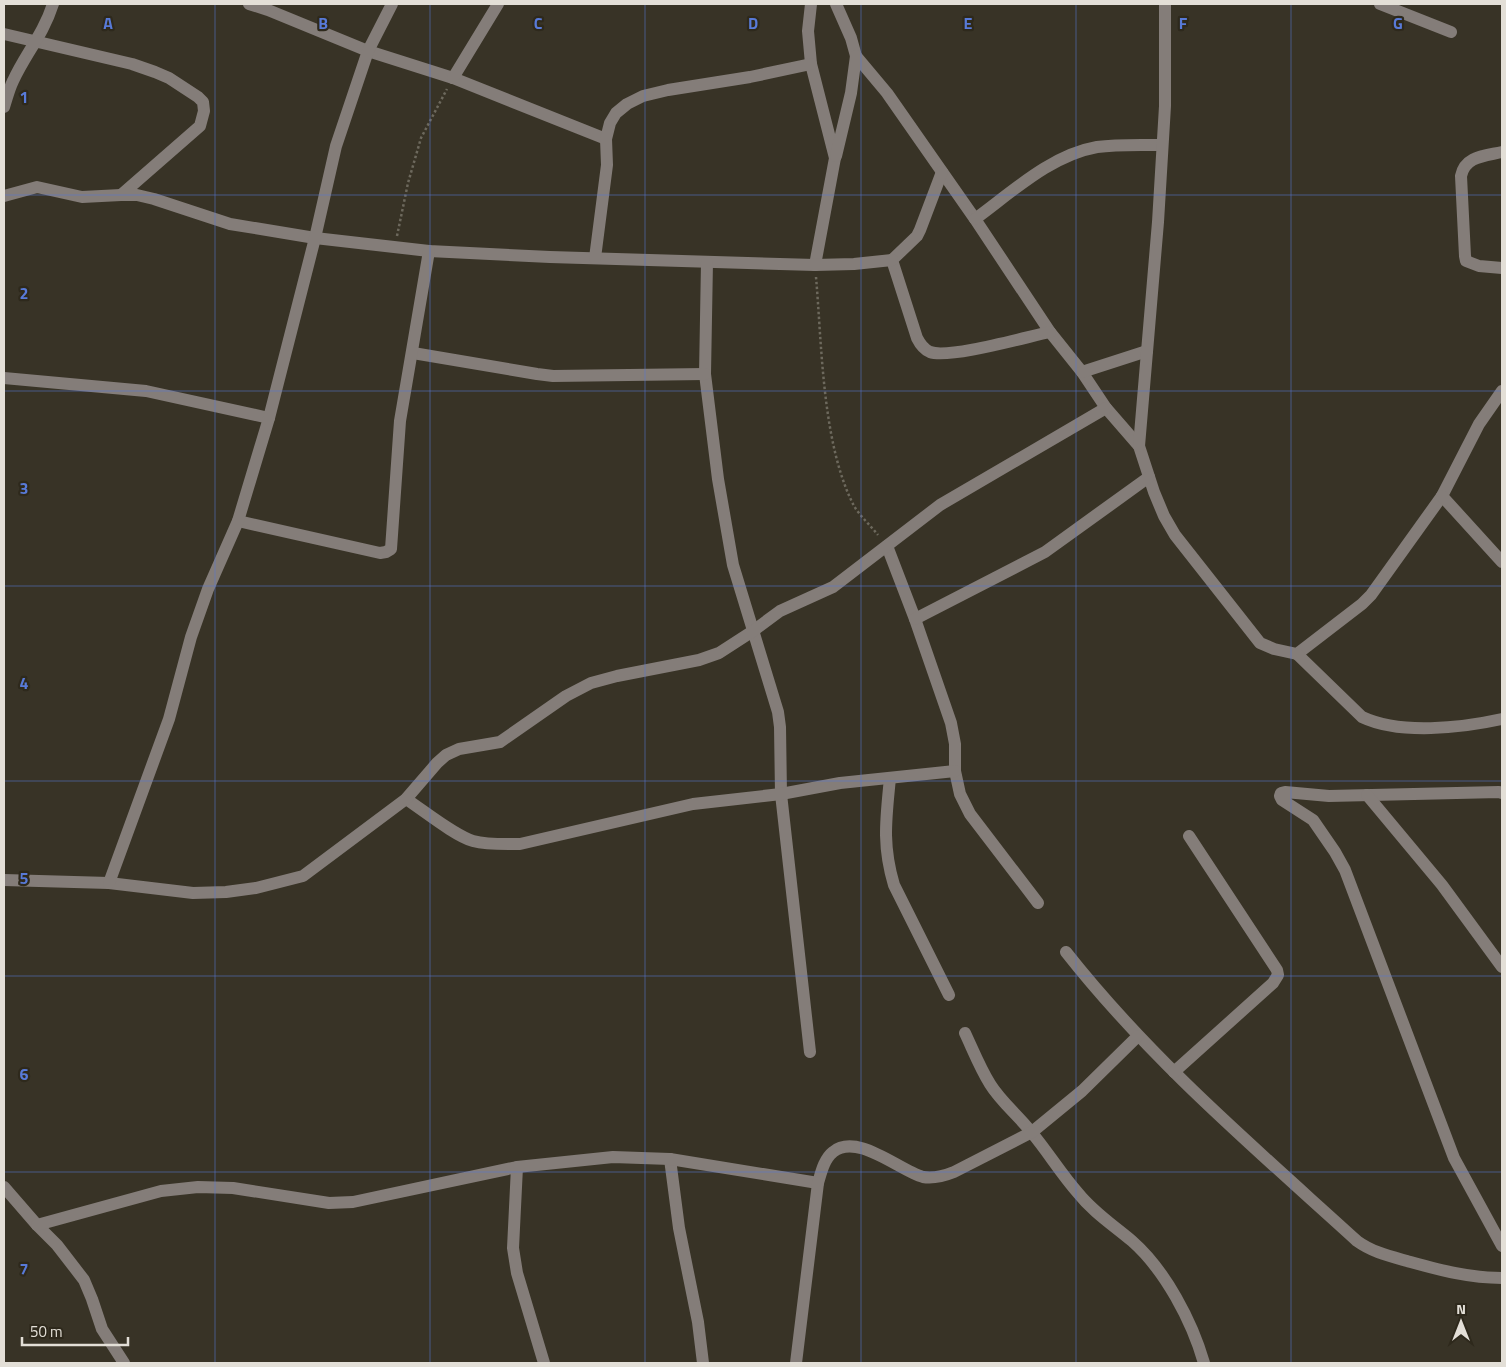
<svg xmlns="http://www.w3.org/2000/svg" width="1506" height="1367" viewBox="0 0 1506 1367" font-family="'Titillium Web',sans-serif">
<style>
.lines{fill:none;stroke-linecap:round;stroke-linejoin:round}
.path{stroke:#6d695d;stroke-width:2.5;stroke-dasharray:2.5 2.5;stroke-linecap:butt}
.minor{stroke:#847d79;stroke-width:12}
.grid{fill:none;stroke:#587ad8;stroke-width:1;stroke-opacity:0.55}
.grid-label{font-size:16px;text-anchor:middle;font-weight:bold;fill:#587ad8;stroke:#2e291c;stroke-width:4.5;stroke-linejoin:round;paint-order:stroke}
</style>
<rect width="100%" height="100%" fill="#383326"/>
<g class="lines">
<g class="path">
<polyline points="397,236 408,183 421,138 447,89"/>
<path d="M816,277C822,346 822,444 854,506C860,516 871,526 878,535"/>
</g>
<g class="minor">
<polyline points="249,4 268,10 368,51 453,78 606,139"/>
<polyline points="811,4 808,31 811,64 835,158 815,265"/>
<polyline points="836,4 851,38 856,56 887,93 975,219 1050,332 1082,372 1106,408 1139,446 1154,492 1164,516 1175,535 1260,643 1274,649 1297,654 1362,604 1371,595 1442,496 1479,424 1502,391"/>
<polyline points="1380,4 1451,32"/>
<polyline points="4,34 132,64 155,72 169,78 198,97 203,102 204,111 200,126 121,195"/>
<polyline points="453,78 498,4"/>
<path d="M4,107C7,98 9,89 13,81C26,53 43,35 53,4"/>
<path d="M1502,152C1485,156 1465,156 1461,176L1465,256L1466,261L1479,266L1502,268"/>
<polyline points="836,156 851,93 856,56"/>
<path d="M942,172L920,230L917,236L892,260L917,338C920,344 923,349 930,352C949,359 1026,337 1050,332"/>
<polyline points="4,196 37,187 82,197 121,195 137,195 154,199 230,224 315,238 429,251 550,257 815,265 854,264 892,260"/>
<path d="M975,219C1012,192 1051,155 1097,147C1118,144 1141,145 1162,145"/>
<polyline points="595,258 607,165 606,139 610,123 616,113 627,104 643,96 668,90 750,77 811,64"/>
<polyline points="707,262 705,374 718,479 733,565 778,712 780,727 781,794 810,1052"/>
<polyline points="413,353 537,374 553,376 705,374"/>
<polyline points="1082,372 1147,351"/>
<polyline points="4,378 146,391 269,418"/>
<polyline points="1139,446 1158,222 1165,106 1165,4"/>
<polyline points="1442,496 1502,562"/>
<polyline points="238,521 380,553 386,552 391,549 400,421 429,251"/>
<polyline points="887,546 915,619 951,723 955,744 955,771 960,794 970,814 1038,903"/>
<polyline points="915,619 1045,552 1149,477"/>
<path d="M1297,654L1362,717C1400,735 1461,728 1502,719"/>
<path d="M890,778C886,819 882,845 894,885L949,995"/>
<polyline points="1502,793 1499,792 1329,796 1285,792 1281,793 1280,796 1282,800 1313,820 1335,852 1345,870 1454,1158 1502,1246"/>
<polyline points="1367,795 1442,885 1502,967"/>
<path d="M406,799C423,810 455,836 473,841C488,845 505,844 520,844L693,804L781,794L840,783L955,771"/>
<polyline points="4,880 109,883 193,893 226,892 256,888 303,876 406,799 437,763 446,755 459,749 500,742 566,696 591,683 617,676 699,660 719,653 753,631 780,611 833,587 940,505 1106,408"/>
<polyline points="109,883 169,719 191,637 208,589 238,521 269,418 315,238 336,146 368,51 392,4"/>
<path d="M1066,952C1151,1060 1256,1149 1357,1241C1372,1252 1389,1256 1407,1261C1440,1270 1468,1278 1502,1278"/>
<path d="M965,1033C973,1050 980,1068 990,1084C1001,1102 1019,1116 1032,1133C1048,1152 1061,1174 1078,1193C1093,1212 1113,1225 1132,1241C1165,1270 1192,1321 1204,1363"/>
<polyline points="1174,1072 1273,983 1278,975 1277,970 1189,836"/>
<polyline points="670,1159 679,1228 698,1322 703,1363"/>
<polyline points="517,1167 513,1248 517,1273 544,1363"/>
<polyline points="4,1187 37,1225 57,1245 84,1280 92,1299 102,1329 124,1363"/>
<polyline points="37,1225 161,1191 198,1187 233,1188 329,1203 353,1202 517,1167 613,1157 670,1159 818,1183"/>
<path d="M796,1363L818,1183C821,1173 824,1159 833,1152C857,1132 900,1171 923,1177C934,1179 944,1176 954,1172L1032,1132L1082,1091L1138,1036"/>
</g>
</g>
<path class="grid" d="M215,4V1363M430,4V1363M645,4V1363M861,4V1363M1076,4V1363M1291,4V1363M4,195H1502M4,391H1502M4,586H1502M4,781H1502M4,976H1502M4,1172H1502"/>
<g class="grid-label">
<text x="108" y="29">A</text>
<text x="323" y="29">B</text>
<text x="538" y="29">C</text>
<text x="753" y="29">D</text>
<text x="968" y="29">E</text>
<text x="1183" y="29">F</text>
<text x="1398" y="29">G</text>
<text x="24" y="103">1</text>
<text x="24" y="299">2</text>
<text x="24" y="494">3</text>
<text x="24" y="689">4</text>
<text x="24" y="884">5</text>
<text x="24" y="1080">6</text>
<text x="24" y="1275">7</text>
</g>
<rect width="1506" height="1367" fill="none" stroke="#e3dfd7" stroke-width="10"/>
<g transform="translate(1461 1322)" stroke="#2e291c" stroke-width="4" paint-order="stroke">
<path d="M0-4L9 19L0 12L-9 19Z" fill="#e3dfd7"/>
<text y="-8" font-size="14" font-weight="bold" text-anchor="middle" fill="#e3dfd7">N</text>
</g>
<path d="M22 1337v8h106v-8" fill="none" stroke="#e3dfd7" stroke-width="2.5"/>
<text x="30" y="1337" font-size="15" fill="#e3dfd7" stroke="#2e291c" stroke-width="4" paint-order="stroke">50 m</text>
</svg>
